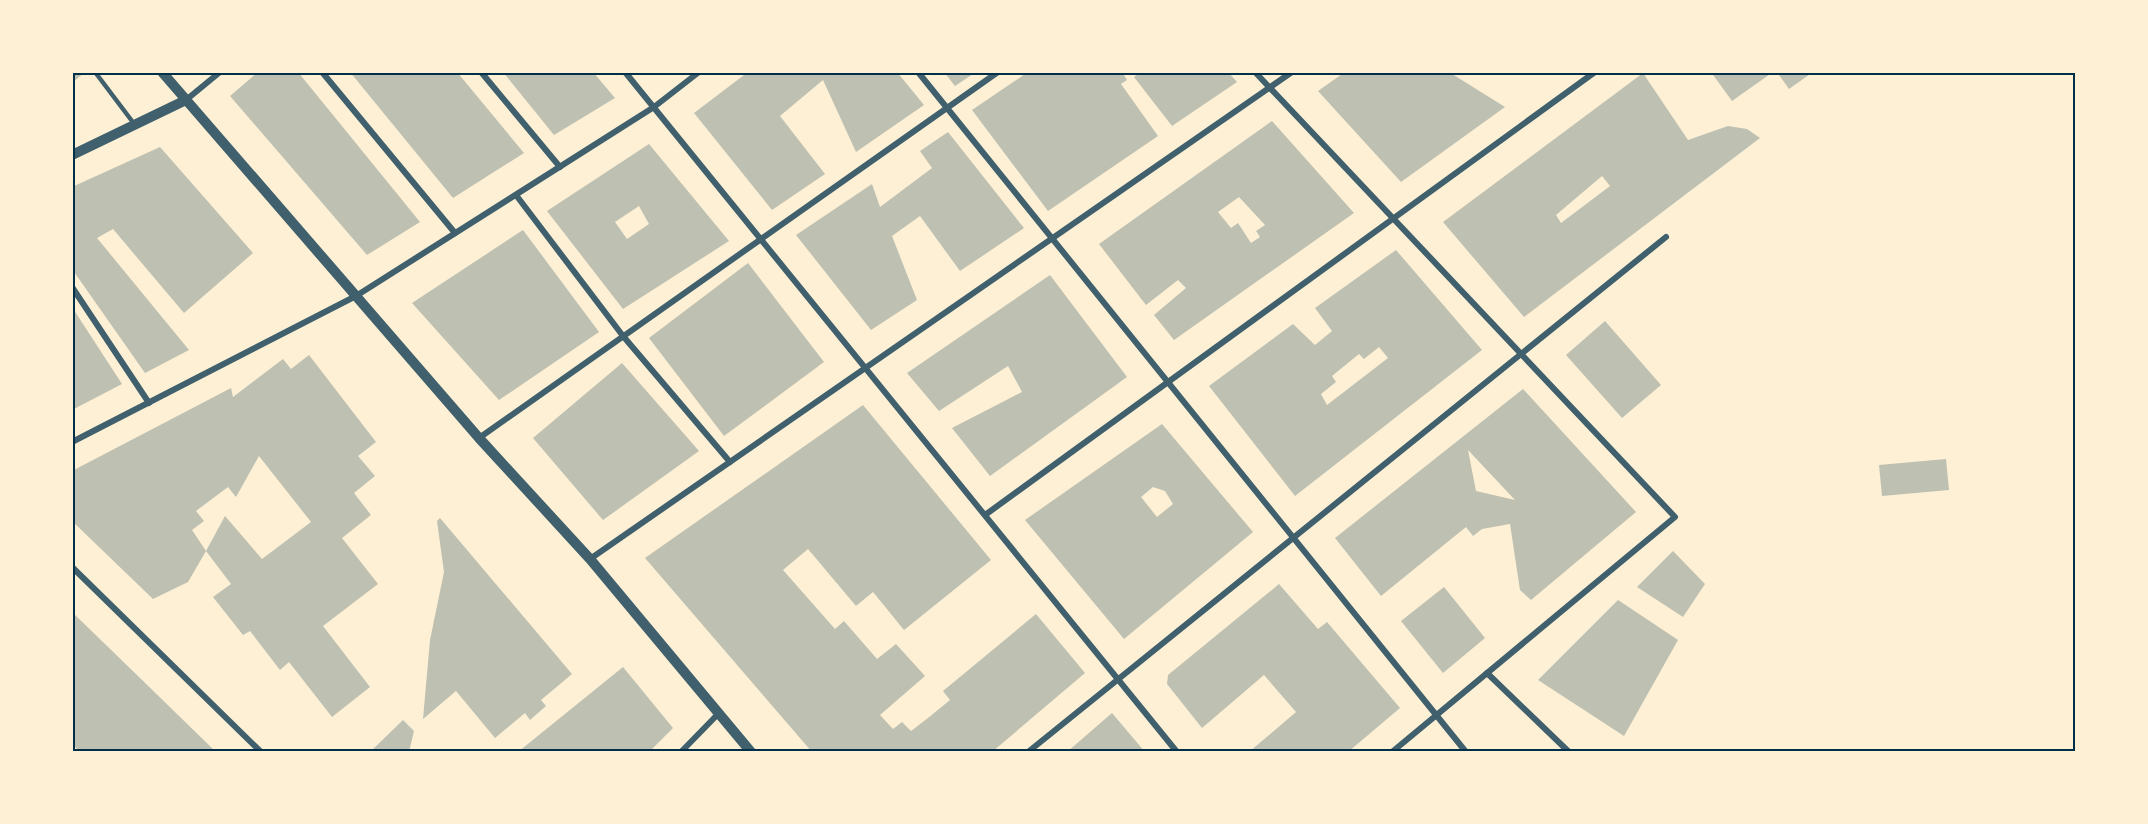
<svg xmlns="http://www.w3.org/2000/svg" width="2148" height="824" viewBox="0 0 2148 824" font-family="'Fira Sans Condensed',sans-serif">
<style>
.building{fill:#bec0b2;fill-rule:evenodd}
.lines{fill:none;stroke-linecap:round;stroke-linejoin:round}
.service{stroke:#3f606c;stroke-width:4.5}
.minor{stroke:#3f606c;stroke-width:6}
.tertiary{stroke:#3f606c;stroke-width:10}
.neatline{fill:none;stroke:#003049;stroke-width:2}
</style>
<rect width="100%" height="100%" fill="#fdf0d5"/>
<g class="building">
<polygon points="72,72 85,72 72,83"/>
<polygon points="258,72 298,72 420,222 367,255 230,96"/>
<polygon points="350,72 457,72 524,153 453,198"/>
<polygon points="503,72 593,72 615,98 554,135"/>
<polygon points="748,72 897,72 924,105 856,152 823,80 780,116 825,174 772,210 694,113"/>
<polygon points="944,72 976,72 955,86"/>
<polygon points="1028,72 1122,72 1127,80 1121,84 1158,136 1048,211 972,110"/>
<polygon points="1141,72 1228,72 1237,82 1172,126 1134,77"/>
<polygon points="1345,72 1449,72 1505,107 1401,182 1318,91"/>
<polygon points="1711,72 1773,72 1732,101"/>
<polygon points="1777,72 1813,72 1789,89"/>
<path d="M1643,73L1688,140L1728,126L1747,129L1760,138L1524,317L1443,222ZM1602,176L1610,186L1561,223L1556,215Z"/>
<path d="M1272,121L1354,213L1174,340L1154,315L1186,288L1178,280L1146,305L1099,244ZM1239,197L1265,225L1256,231L1260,237L1251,243L1238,223L1231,228L1218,212Z"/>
<polygon points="948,132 1024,228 960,271 920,216 892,236 917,300 871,330 796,235 872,184 880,207 932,168 920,151"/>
<path d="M649,144L729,241L623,309L547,211ZM639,206L649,224L627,239L615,222Z"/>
<polygon points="160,147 253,253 184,313 113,229 97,238 189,350 145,373 72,269 72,187"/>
<polygon points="523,230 599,332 499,400 412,303"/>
<path d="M1396,250L1482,350L1295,496L1209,386L1293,324L1315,345L1332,331L1315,308ZM1379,347L1388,358L1327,405L1321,394L1336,382L1332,376L1359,354L1364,359Z"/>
<polygon points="748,263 824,362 724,436 649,338"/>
<polygon points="1050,275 1127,377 990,476 952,428 1022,392 1008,366 939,411 907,373"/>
<polygon points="72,307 122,384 72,410"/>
<polygon points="1605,321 1661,385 1622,418 1566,355"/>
<polygon points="309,355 376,442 358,456 375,476 354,493 371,515 342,538 378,584 323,626 370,687 332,717 289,662 280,670 250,631 243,635 213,597 231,584 206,551 225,516 262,559 311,522 259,456 236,497 228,487 196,511 204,521 192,530 206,551 188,582 153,599 72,521 72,471 231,388 233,397 283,359 291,369"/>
<polygon points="622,363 699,451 603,520 533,438"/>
<path d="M1523,389L1636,512L1531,600L1520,590L1510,524L1482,529L1473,536L1466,527L1381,596L1335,538ZM1468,450L1515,500L1476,491Z"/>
<polygon points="863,405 991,560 904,630 873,592 856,606 808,549 783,570 835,629 844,621 877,659 896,644 925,676 880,715 893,729 902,722 911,731 928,718 950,700 943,691 1036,614 1085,673 992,752 812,752 645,558"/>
<path d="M1162,424L1253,532L1124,639L1025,520ZM1153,487L1165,491L1173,504L1157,517L1141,497Z"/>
<polygon points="1946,459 1949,490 1882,496 1879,465"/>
<polygon points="440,518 572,674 541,700 546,706 530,720 525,713 495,738 456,691 423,719 430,640 444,572 437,521"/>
<polygon points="1673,551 1705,584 1683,617 1637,587"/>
<polygon points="1279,584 1318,629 1327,622 1400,708 1348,752 1249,752 1296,712 1264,675 1202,728 1167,684 1168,675"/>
<polygon points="1444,587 1485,638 1443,673 1401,621"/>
<polygon points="1618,600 1678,640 1624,736 1538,680"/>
<polygon points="72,612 139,677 216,752 81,752 75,747 72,748"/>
<polygon points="623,667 673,728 649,752 518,752"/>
<polygon points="1112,713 1145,752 1067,752"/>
<polygon points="403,720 414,731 409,752 370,752"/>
</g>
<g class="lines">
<polyline class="service" points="95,72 135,125"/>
<g class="minor">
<polyline points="322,72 455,233"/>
<polyline points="481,72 560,167"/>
<polyline points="625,72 1177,752"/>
<polyline points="918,72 1466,752"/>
<polyline points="1255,72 1675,517 1392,752"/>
<polyline points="186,100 220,72"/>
<polyline points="516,195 623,336 730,462"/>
<polyline points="72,287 149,403"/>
<polyline points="479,438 998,72"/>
<polyline points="72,442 356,296 654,107 699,72"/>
<polyline points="985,515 1595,72"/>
<polyline points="590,559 1292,72"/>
<polyline points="72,567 261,752"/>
<polyline points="1487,673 1569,752"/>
<polyline points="681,752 718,714"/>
<polyline points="1028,752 1666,237"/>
</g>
<g class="tertiary">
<polyline points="162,72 479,438 590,559 751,752"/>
<polyline points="72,155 186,100"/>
</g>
</g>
<rect width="2148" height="824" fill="none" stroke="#fdf0d5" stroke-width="147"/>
<rect x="74" y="74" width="2000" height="676" class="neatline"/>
</svg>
